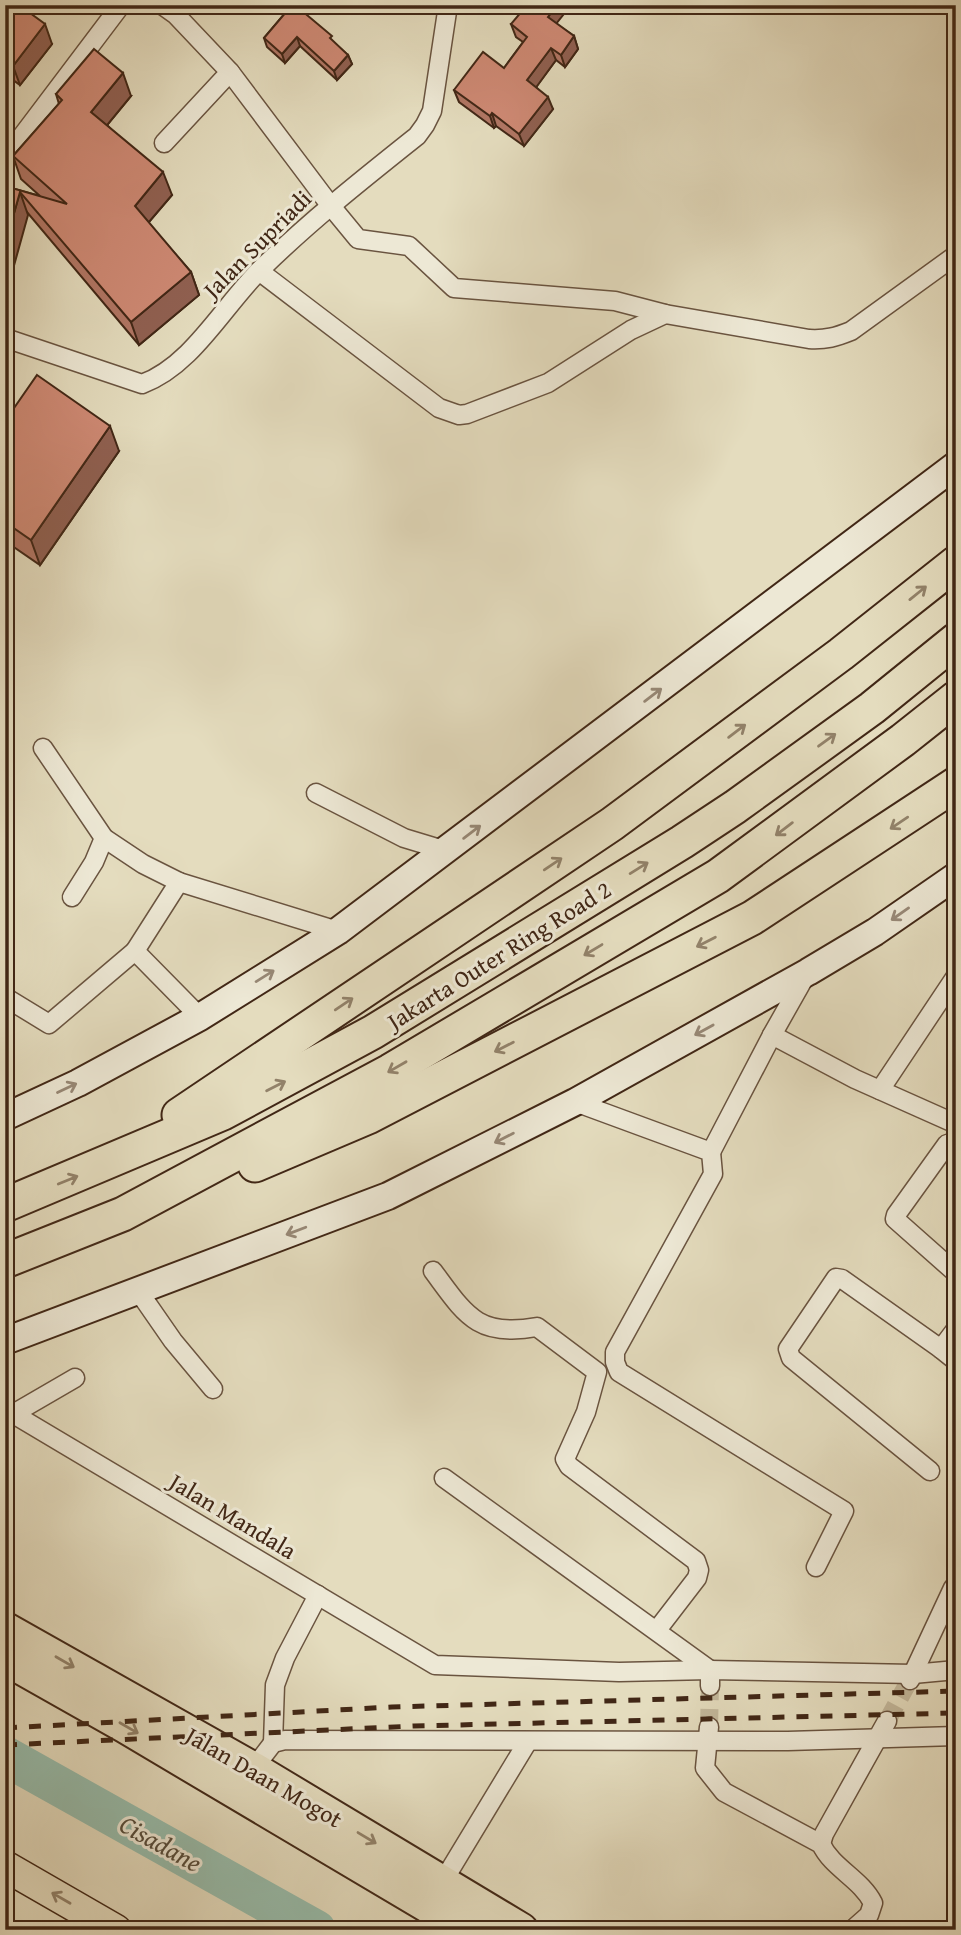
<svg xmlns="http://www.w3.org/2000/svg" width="961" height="1935" viewBox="0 0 961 1935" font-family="'Gentium Book Plus',serif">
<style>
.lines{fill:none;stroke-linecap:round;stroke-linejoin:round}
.river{stroke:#97bcab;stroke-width:40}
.street-tunnel{stroke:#c3b89c;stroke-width:18;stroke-dasharray:18 9;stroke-linecap:butt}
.street-casing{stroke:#6a5440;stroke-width:21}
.secondary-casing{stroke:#412716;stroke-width:30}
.primary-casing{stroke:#412716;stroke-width:33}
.highway-casing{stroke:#412716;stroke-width:37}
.street{stroke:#ede8d5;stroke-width:18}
.secondary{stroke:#ede8d5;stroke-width:26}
.primary{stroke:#e4dcbe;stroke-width:30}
.highway{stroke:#e4dcbe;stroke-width:33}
.rail{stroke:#412716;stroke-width:5;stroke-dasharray:12 12;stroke-linecap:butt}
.wall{fill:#b17664;stroke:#412716;stroke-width:2}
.shaded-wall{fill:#906051;stroke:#412716;stroke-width:2}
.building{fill:#ce8974;stroke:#412716;stroke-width:2}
.oneway{stroke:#92826a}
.oneway2{stroke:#978876}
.labels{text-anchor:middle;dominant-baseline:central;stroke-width:6;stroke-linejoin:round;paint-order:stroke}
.street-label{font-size:24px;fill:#412716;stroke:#ede8d5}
.water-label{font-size:26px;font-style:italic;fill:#564c3b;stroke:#ede8d5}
</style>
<rect width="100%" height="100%" fill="#e4dcbe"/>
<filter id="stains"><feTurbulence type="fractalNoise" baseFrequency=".00286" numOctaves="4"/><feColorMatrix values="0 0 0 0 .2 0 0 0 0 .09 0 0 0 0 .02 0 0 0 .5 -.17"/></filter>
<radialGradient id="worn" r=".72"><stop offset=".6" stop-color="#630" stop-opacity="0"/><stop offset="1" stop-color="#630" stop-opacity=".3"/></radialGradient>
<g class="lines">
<polyline class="river" points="5,1756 316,1930"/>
<g class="street-tunnel">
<polyline points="887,1721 908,1683"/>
<polyline points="709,1727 710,1686"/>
</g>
<g class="street-casing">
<g id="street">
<polyline points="162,5 176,15 230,72 164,143"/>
<polyline points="230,72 330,205 358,239 409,246 454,288 615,301 665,314"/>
<polyline points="13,148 121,5"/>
<path d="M259,271L439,408L459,415L467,414L548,383L631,330L665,314L809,339C826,340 836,337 851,331L956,255"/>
<path d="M5,341L11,340L142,384C192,366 224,305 261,269C310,221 363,179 417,136L425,125L432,111L448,5"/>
<polyline points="43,748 104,838 143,864 179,882"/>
<polyline points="316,793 404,838 447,851"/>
<polyline points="72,897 94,862 104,838"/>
<polyline points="135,951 179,882 338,931"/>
<polyline points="5,1000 8,999 49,1024 135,951 200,1017"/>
<polyline points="772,1035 855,1079 956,1124"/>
<polyline points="880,1090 956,976"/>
<polyline points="575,1102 711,1152 713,1174 615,1352 615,1362 619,1372 844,1511 816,1567"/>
<polyline points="947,1144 896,1215 895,1219 956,1273"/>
<polyline points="711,1152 772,1035 807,973"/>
<path d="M433,1271C465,1314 477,1338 537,1327L597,1372L586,1412L565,1459L569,1466L696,1561L699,1570L697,1578L657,1630"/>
<polyline points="139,1292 173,1341 213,1389"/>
<polyline points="956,1329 941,1349 956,1361"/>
<polyline points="5,1409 435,1665 619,1672 710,1670 913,1674 956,1670"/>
<polyline points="13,1414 75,1378"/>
<polyline points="930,1471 791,1358 788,1349 836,1278 842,1279 941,1349"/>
<polyline points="444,1478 710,1670 710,1686"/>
<polyline points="910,1680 953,1588 956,1587"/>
<path d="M709,1727L705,1768L724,1792L821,1844C832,1868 861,1879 873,1903L869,1915L852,1930"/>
<polyline points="273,1743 275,1685 285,1658 318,1595"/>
<polyline points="253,1769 273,1743 285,1740 788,1741 956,1736"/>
<polyline points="821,1844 824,1834 887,1721"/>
<polyline points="442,1883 528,1741"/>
</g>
</g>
<g class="secondary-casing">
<g id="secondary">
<polyline points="5,1117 78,1083 200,1017 338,931 956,465"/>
<polyline points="5,1341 388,1196 575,1102 808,972 875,932 956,876"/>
</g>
</g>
<g class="primary-casing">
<polyline id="primary" points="5,1866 116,1930"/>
</g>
<g class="highway-casing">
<g id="highway">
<polyline points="179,1115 612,824 841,654 956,563"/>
<polyline points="255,1165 368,1117 752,918 956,784"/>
<polyline points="5,1205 223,1113 373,1032 682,842 735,807 872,708 956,640"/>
<polyline points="5,1261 123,1214 390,1071 718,876 903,740 956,698"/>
<polyline points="5,1629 253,1769 521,1930"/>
<polyline points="5,1658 125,1726 469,1930"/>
</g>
</g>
<use href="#street" class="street"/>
<use href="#secondary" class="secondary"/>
<use href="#primary" class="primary"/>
<use href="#highway" class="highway"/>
<g class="rail">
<polyline points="5,1728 392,1707 956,1691"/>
<polyline points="5,1745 414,1726 956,1713"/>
</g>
</g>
<g class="wall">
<polygon points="5,5 52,44 20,85 5,74"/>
<polygon points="292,5 348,55 352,64 337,80 300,46 285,63 267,47 264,38"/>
<polygon points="511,24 556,24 574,36 578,49 565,67 556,60 536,87 553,109 524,146 496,126 494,128 459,102 454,90 504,68 523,42 516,37"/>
<polygon points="56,94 131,96 107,125 172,195 148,223 191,272 199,295 139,345 5,186 40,196 21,179 13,156 59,104"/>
<polygon points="5,421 119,451 40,565 5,541"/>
</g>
<g class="shaded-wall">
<polygon points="557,5 571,5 552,29 548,17"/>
<polygon points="45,24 52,44 20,85 13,66"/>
<polygon points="574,36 578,49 565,67 561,55"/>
<polygon points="297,37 300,46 285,63 282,54"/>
<polygon points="551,48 556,60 532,93 527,80"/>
<polygon points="348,55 352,64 337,80 334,71"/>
<polygon points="123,73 131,96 99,135 91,112"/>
<polygon points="548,97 553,109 524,146 519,134"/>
<polygon points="492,113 496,126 494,128 490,116"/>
<polygon points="163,172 172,195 143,229 135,206"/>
<polygon points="20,192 28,215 5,298 5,245"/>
<polygon points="191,272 199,295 139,345 131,322"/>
<polygon points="110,426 119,451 40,565 31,540"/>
</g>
<g class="building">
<polygon points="5,5 19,5 45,24 13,66 5,60"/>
<polygon points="292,5 295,5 332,36 330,38 348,55 334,71 297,37 282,54 264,38"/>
<polygon points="527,5 557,5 548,17 574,36 561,55 551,48 527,80 548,97 519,134 492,113 490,116 454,90 483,52 504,68 527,37 511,24"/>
<polygon points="94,49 123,73 91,112 163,172 135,206 191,272 131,322 20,192 5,245 5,186 67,204 13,156 62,100 56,94"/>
<polygon points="37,375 110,426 31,540 5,522 5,421"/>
</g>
<defs><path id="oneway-shaft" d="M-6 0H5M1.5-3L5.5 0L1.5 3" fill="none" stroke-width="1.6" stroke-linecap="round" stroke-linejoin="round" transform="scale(1.75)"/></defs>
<g class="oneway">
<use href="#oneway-shaft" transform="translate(918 593) rotate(-39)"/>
<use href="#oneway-shaft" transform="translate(737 731) rotate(-37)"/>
<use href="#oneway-shaft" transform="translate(827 740) rotate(-36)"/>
<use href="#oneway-shaft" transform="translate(899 823) rotate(146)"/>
<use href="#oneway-shaft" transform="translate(784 829) rotate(143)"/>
<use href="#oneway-shaft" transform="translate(553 864) rotate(-34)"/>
<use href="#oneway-shaft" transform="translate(639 868) rotate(-32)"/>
<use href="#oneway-shaft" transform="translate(706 942) rotate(153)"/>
<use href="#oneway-shaft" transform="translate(593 950) rotate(149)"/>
<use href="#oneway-shaft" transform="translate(344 1004) rotate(-34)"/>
<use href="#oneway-shaft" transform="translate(504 1047) rotate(153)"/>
<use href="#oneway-shaft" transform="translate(397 1067) rotate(150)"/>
<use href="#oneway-shaft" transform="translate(276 1086) rotate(-27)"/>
<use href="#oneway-shaft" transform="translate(68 1180) rotate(-22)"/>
<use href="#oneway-shaft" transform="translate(65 1662) rotate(30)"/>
<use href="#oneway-shaft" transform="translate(129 1728) rotate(30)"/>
<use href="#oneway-shaft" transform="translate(367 1838) rotate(31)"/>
<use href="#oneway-shaft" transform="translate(61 1898) rotate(-150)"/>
</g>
<g class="oneway2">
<use href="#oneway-shaft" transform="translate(653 695) rotate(-37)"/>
<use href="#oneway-shaft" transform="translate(472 832) rotate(-37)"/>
<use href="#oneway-shaft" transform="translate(900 914) rotate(145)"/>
<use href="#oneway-shaft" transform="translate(265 976) rotate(-32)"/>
<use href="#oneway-shaft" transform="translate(704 1030) rotate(151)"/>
<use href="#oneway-shaft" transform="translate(67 1088) rotate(-25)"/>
<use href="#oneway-shaft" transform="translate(504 1138) rotate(153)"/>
<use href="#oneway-shaft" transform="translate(296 1231) rotate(159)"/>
</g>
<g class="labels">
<g class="street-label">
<text transform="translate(257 244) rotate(-45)">Jalan Supriadi</text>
<text transform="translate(499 955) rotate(-32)">Jakarta Outer Ring Road 2</text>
<text transform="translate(233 1516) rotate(31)">Jalan Mandala</text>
<text transform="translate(264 1777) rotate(30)">Jalan Daan Mogot</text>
</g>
<g class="water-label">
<text transform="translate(161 1843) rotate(29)">Cisadane</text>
</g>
</g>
<rect width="961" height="1935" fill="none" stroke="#e4dcbe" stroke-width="28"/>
<rect x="7" y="7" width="947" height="1921" fill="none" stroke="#412716" stroke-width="3.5"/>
<rect x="14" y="14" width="933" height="1907" fill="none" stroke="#412716" stroke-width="2"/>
<rect width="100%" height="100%" filter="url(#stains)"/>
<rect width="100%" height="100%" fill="url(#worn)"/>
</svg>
